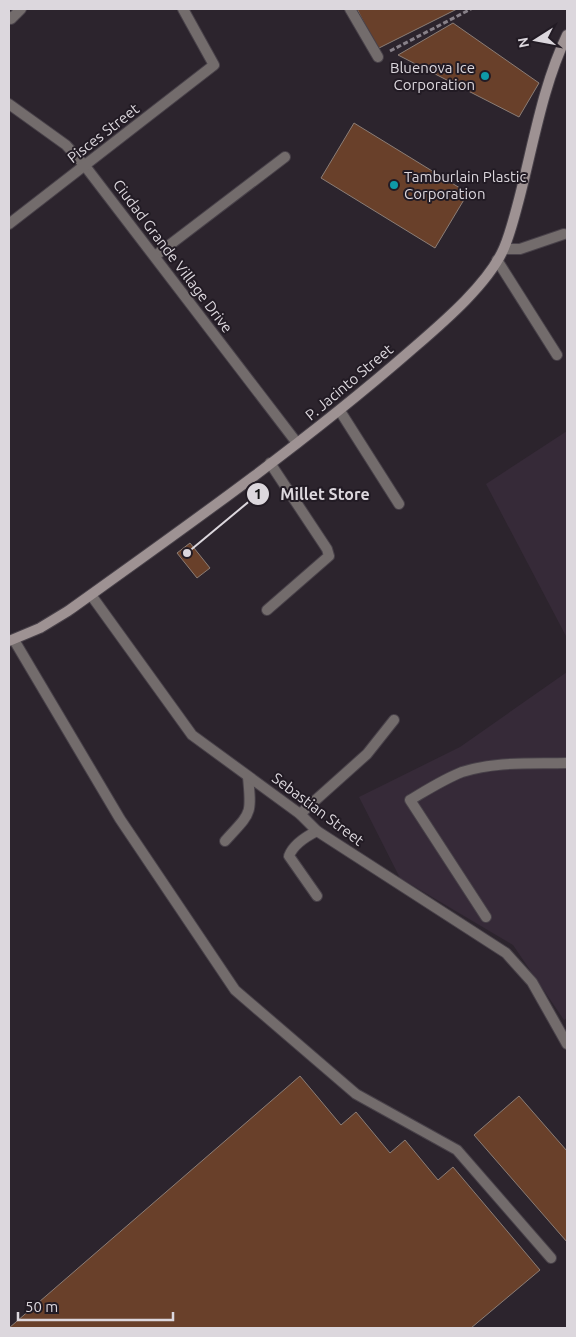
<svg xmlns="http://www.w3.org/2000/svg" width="576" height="1337" viewBox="0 0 576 1337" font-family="Ubuntu,sans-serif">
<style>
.built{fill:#362a38}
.building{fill:#69402a;stroke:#8b7d76}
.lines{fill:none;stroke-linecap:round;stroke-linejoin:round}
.lane-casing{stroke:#484149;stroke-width:12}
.street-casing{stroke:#484149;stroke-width:12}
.secondary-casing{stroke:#484149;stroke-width:12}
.path{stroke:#888189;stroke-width:3;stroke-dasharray:5 2.5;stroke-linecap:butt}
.lane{stroke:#736c6c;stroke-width:10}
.street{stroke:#736c6c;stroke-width:10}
.secondary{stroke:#9e9293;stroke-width:10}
.culture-dot{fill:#0f9aa8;stroke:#221b24;stroke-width:2}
.labels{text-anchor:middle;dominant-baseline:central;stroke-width:4;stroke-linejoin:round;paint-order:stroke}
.poi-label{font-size:15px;fill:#dcd7dd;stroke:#221b24;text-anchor:end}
.street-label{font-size:15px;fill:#dcd7dd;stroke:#221b24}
.leader{fill:none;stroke:#dcd7dd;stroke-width:2}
.callout-dot{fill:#dcd7dd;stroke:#221b24;stroke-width:2}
.mark-label{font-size:15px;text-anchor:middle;font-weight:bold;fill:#111}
.callout-label{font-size:16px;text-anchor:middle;font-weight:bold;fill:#dcd7dd;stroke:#221b24;stroke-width:4;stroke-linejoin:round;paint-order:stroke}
</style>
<rect width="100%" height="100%" fill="#2c242d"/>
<g class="built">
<polygon points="567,431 567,638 486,484"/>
<polygon points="567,672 567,1018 564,1020 513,945 400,878 359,797 460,747"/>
</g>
<g class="building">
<polygon points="357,9 457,9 377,49"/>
<polygon points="453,23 539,83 519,117 398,55"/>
<polygon points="354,123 468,193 435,248 321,178"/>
<polygon points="190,543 210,568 197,578 177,553"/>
<polygon points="300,1076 341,1125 356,1112 390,1153 405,1140 438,1180 453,1167 540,1270 471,1328 9,1328"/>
<polygon points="519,1096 567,1151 567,1242 474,1135"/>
</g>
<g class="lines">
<g class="lane-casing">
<g id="lane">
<polyline points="504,249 520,249 564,234"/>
<polyline points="155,256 285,157"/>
<polyline points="497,260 557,355"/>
<polyline points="340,411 399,504"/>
<polyline points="267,610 329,556 327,549 270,463"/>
<polyline points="14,640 120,819 235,990 356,1094 457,1150 551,1258"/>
<polyline points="300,814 367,754 394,720"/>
<path d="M225,841C251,812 252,816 248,777"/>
<path d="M317,896L289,856C293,845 307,836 317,831"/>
<path d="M486,917L410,800C427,790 444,779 462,772C496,761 532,764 567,763"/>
</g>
</g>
<g class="street-casing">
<g id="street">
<polyline points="350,9 378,57"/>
<polyline points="9,17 11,19 21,9"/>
<polyline points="9,104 66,145 85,166 297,443"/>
<polyline points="9,224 214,65 183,9"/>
<polyline points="91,595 192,735 300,814 317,831 506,953 532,982 567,1044"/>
</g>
</g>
<g class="secondary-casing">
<path id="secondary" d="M9,641L40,628L68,611C184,528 302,445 410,351C440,325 488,285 504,248C510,234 514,218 518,203C533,147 542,87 567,35"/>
</g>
<polyline class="path" points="390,51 471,9"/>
<use href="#lane" class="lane"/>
<use href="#street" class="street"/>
<use href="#secondary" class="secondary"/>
</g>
<g class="culture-dot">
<circle cx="485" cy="76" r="5"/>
<circle cx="394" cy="185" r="5"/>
</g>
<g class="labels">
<g class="poi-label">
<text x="475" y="67">Bluenova Ice<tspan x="475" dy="17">Corporation</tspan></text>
<text x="404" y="176" text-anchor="start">Tamburlain Plastic<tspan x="404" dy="17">Corporation</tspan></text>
</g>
<g class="street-label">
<text transform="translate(103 133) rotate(-38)">Pisces Street</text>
<text transform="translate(173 256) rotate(53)">Ciudad Grande Village Drive</text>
<text transform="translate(349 382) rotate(-40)">P. Jacinto Street</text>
<text transform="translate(318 809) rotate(37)">Sebastian Street</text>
</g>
</g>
<path class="leader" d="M187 553L258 494"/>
<g class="callout-dot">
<circle cx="187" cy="553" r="5"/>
<circle cx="258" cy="494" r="12"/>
</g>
<g class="mark-label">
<text x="258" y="499">1</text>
</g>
<g class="callout-label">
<text x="325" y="500">Millet Store</text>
</g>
<rect width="576" height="1337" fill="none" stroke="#dcd7dd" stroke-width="20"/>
<g transform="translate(536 40) rotate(259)" stroke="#221b24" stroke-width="4" paint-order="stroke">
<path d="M0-4L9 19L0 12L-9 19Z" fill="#dcd7dd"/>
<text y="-8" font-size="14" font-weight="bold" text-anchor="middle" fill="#dcd7dd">N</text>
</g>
<path d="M18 1312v8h155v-8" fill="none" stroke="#dcd7dd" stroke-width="2.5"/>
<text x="25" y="1312" font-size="15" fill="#dcd7dd" stroke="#221b24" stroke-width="4" paint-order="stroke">50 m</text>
</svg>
